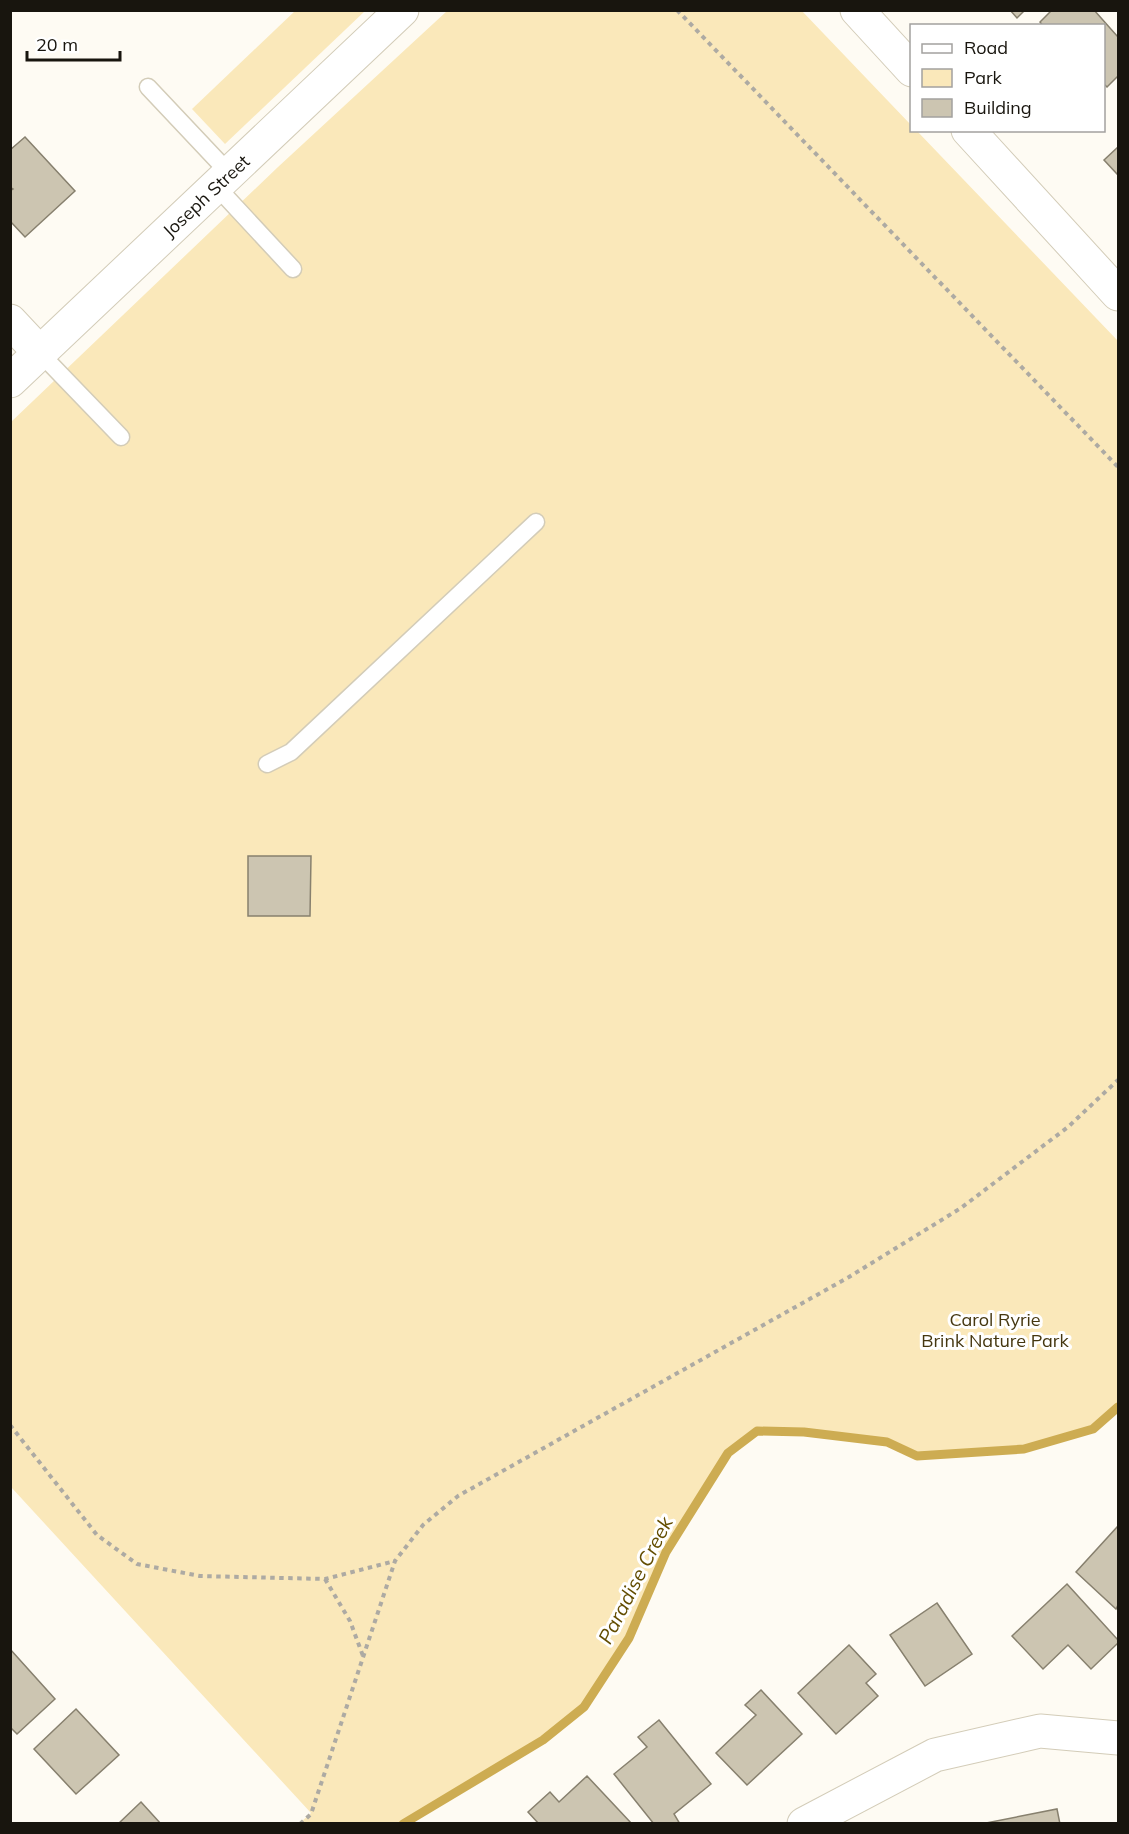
<svg xmlns="http://www.w3.org/2000/svg" width="1129" height="1834" viewBox="0 0 1129 1834" font-family="Mulish,sans-serif">
<style>
.green{fill:#fae8ba}
.lines{fill:none;stroke-linecap:round;stroke-linejoin:round}
.stream{stroke:#cdac52;stroke-width:9}
.building{fill:#ccc5b1;stroke:#87806e;stroke-width:1.5}
.service-casing{stroke:#d3ccb8;stroke-width:19}
.minor-casing{stroke:#d3ccb8;stroke-width:35}
.tertiary-casing{stroke:#d3ccb8;stroke-width:35}
.path{stroke:#adaaa3;stroke-width:4;stroke-dasharray:4.5 4.5;stroke-linecap:butt}
.service{stroke:#fff;stroke-width:16}
.minor{stroke:#fff;stroke-width:33}
.tertiary{stroke:#fff;stroke-width:33}
.labels{text-anchor:middle;dominant-baseline:central;stroke-width:6;stroke-linejoin:round;paint-order:stroke}
.street-label{font-size:18px;fill:#18150e;stroke:#fff}
.park-label{font-size:18px;fill:#453710;stroke:#fff}
.water-label{font-size:20px;font-style:italic;fill:#634d01;stroke:#fff}
</style>
<rect width="100%" height="100%" fill="#fefbf3"/>
<g class="green">
<polygon points="296,10 365,11 225,144 192,109"/>
<polygon points="447,11 802,11 911,125 912,130 917,131 1118,341 1118,1407 1093,1429 1024,1449 917,1456 887,1442 804,1432 757,1431 728,1453 666,1552 629,1638 584,1707 543,1740 403,1823 300,1823 311,1813 11,1487 11,422 278,167"/>
</g>
<g class="lines">
<polyline class="stream" points="403,1824 543,1740 584,1707 629,1638 666,1552 728,1453 757,1431 804,1432 887,1442 917,1456 1024,1449 1093,1429 1118,1407"/>
</g>
<g class="building">
<polygon points="1010,10 1025,10 1017,18"/>
<polygon points="1052,10 1094,10 1118,37 1118,76 1107,87 1104,84 1104,26 1043,26 1040,22"/>
<polygon points="25,137 75,191 25,237 10,221 10,191 13,189 10,187 10,150"/>
<polygon points="1118,147 1118,175 1104,160"/>
<polygon points="248,856 311,856 310,916 248,916"/>
<polygon points="1118,1526 1118,1605 1116,1609 1076,1572"/>
<polygon points="1067,1584 1118,1640 1118,1643 1091,1669 1068,1645 1043,1669 1012,1636"/>
<polygon points="937,1603 972,1654 925,1686 890,1635"/>
<polygon points="849,1645 876,1674 866,1683 878,1696 836,1734 798,1693"/>
<polygon points="10,1649 55,1699 17,1734 10,1727"/>
<polygon points="761,1690 802,1734 747,1785 716,1753 756,1715 745,1705"/>
<polygon points="76,1709 119,1755 76,1794 34,1749"/>
<polygon points="659,1720 711,1784 674,1814 680,1824 654,1824 614,1774 647,1747 638,1737"/>
<polygon points="587,1776 632,1824 539,1824 528,1812 550,1792 559,1802"/>
<polygon points="141,1802 161,1824 118,1824"/>
<polygon points="1057,1809 1060,1824 981,1824"/>
</g>
<g class="lines">
<g class="service-casing">
<g id="service">
<polyline points="148,87 230,174"/>
<polyline points="216,186 293,269"/>
<polyline points="40,353 121,437"/>
<polyline points="267,764 291,752 536,522"/>
</g>
</g>
<g class="minor-casing">
<g id="minor">
<polyline points="10,321 40,353"/>
<polyline points="10,381 402,10"/>
<polyline points="804,1824 935,1755 1040,1731 1118,1738"/>
</g>
</g>
<g class="tertiary-casing">
<g id="tertiary">
<polyline points="857,10 912,70"/>
<polyline points="968,130 1118,294"/>
</g>
</g>
<g class="path">
<polyline points="677,10 1118,467"/>
<polyline points="10,1425 97,1535 137,1564 200,1576 325,1579 395,1561"/>
<polyline points="325,1579 350,1621 363,1656"/>
<polyline points="300,1824 311,1814 395,1561 423,1525 458,1496 849,1277 961,1208 1068,1127 1118,1080"/>
</g>
<use href="#service" class="service"/>
<use href="#minor" class="minor"/>
<use href="#tertiary" class="tertiary"/>
</g>
<g class="labels">
<g class="street-label">
<text transform="translate(206 196) rotate(-43)">Joseph Street</text>
</g>
<g class="park-label">
<text x="995" y="1319">Carol Ryrie<tspan x="995" dy="21">Brink Nature Park</tspan></text>
</g>
<g class="water-label">
<text transform="translate(635 1580) rotate(-63)">Paradise Creek</text>
</g>
</g>
<rect width="1129" height="1834" fill="none" stroke="#18150e" stroke-width="24"/>
<rect x="910" y="24" width="195" height="108" fill="#ffffff" stroke="#a3a19f" stroke-width="1.5"/>
<rect x="922" y="44" width="30" height="9" fill="#ffffff" stroke="#a3a19f" stroke-width="1.5"/>
<text x="964" y="54" font-size="18" fill="#18150e">Road</text>
<rect x="922" y="69" width="30" height="18" fill="#fae8ba" stroke="#a3a19f" stroke-width="1.5"/>
<text x="964" y="84" font-size="18" fill="#18150e">Park</text>
<rect x="922" y="99" width="30" height="18" fill="#ccc5b1" stroke="#a3a19f" stroke-width="1.5"/>
<text x="964" y="114" font-size="18" fill="#18150e">Building</text>
<path d="M27 51v9h93v-9" fill="none" stroke="#18150e" stroke-width="3"/>
<text x="36" y="51" font-size="18" fill="#18150e" stroke="#ffffff" stroke-width="4.5" paint-order="stroke">20 m</text>
</svg>
